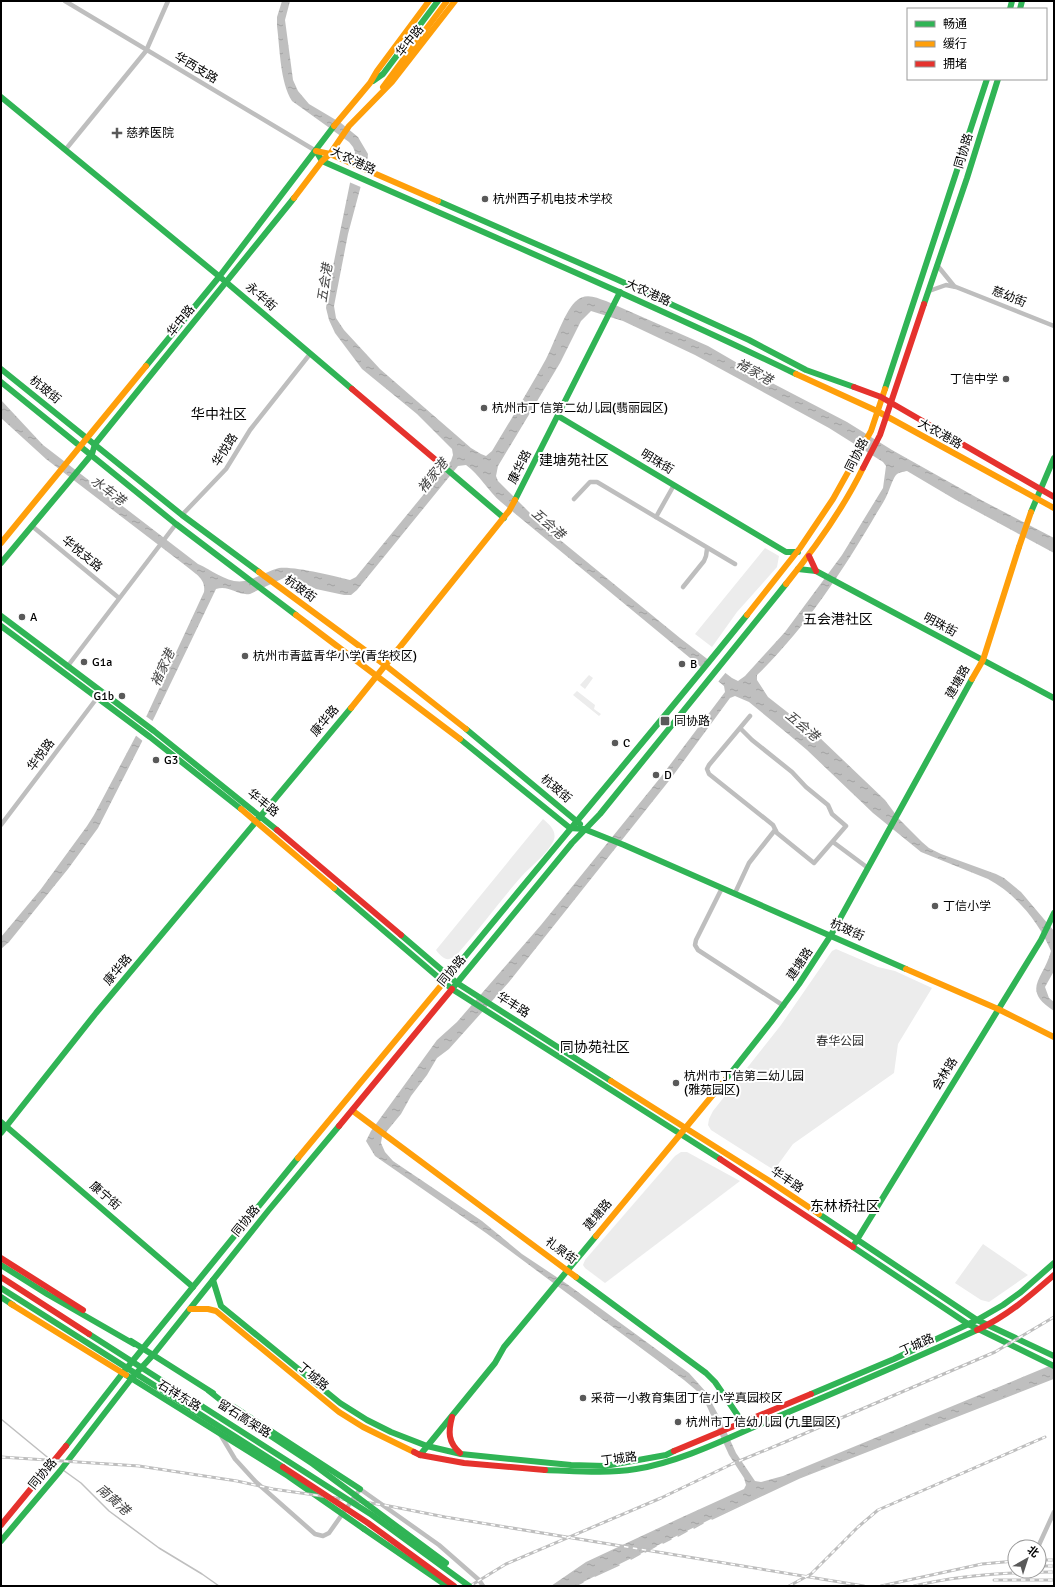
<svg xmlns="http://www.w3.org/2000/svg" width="1055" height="1587" viewBox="0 0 1055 1587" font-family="Signika,'Noto Sans SC',sans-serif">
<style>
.green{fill:#ececec}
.water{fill:url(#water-ripples);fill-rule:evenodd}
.pier{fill:#fff}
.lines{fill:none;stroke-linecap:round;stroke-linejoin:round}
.stream{stroke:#bfbfbf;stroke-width:1.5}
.street{stroke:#bebebe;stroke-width:4.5}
.fast{stroke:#30b455;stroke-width:6}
.slow{stroke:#ff9f0a;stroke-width:6}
.jam{stroke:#e5322d;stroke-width:6}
.rail-casing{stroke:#bebebe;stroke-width:3}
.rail{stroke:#fff;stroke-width:1.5;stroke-dasharray:4.5;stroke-linecap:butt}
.fast-bridge{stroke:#30b455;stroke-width:6}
.slow-bridge{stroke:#ff9f0a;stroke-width:6}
.jam-bridge{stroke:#e5322d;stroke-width:6}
.poi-dot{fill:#595959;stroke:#fff;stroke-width:1.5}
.labels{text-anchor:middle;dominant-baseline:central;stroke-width:4;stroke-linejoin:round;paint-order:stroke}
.street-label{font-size:12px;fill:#000;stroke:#fff}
.poi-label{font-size:12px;fill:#000;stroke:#fff;text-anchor:start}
.park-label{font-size:12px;fill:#333;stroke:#fff}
.water-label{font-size:13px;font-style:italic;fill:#444;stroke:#fff}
.quarter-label{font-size:14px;fill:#000;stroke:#fff}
</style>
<defs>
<pattern id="water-ripples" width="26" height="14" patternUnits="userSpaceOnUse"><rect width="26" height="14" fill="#bfbfbf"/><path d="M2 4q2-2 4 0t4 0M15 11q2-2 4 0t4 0" fill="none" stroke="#a2a2a2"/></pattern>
</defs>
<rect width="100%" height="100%" fill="#fff"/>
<g class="green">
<polygon points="765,548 779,556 777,567 737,612 712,647 695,634"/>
<polygon points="589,675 593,678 585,689 580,685"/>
<polygon points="577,691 595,705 594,709 601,714 599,716 573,695"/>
<path d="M543,819C550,825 558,832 553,842C546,855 531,866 521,877C500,901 481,927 460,951C450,962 445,962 436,950Z"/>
<polygon points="836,949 878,967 895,971 932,988 898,1044 894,1073 793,1144 774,1170 711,1130 708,1125 709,1119 713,1111 781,1025 832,951"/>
<polygon points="681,1152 687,1152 740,1181 605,1283 585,1268 583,1265 585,1260 675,1156"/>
<polygon points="983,1244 1028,1275 989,1302 981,1300 955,1283"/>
</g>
<path class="water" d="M282,1H290L285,20L293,80L298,91L309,104L341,123L358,137L368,154L367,163L348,234L334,306L336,318L344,330L380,369L471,448L481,454L486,456L492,451C510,421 529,390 546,359C554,344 564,313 575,302C585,292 595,297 606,301L708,346L772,383L847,422L892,450L983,501L1054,538V553L956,500L907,471C903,472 899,472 896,475C892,480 890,489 887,495C884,502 879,509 875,516C842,572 804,630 757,675V680L768,697L819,737L885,800L899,819L922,842L929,848L941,854L996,874L1004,878L1021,892L1054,931V971L1045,987L1049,998L1054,1002V1011C1020,989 1044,979 1051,951C1039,922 1016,894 988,879L921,852L873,813L807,750L788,734L749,702L735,696L730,698L672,777L509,982L449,1049L437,1058L427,1075L411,1096L401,1114L382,1137L381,1143L385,1152L393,1161L482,1221L522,1254L567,1284L689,1373L706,1392L722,1422L736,1453L755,1481L761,1482L783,1476L1054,1364V1378L799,1478L709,1520L575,1586H551L586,1562L678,1519L744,1489L746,1485L744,1478L729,1455L705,1402L697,1391L684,1380L486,1233L375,1156L366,1141L371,1131L437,1040L457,1022L541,925L660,778L725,692L724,686L501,502C488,491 480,475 466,465L458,466L357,590L351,595H344L316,589L294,578L286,577L250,594C237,596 230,585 216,589L155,716L98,828L68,869L9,942L1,949V937L41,889L87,826L94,815L147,715L204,592C206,578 195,574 186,566L46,459L1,418V400L43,445L198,564C212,570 228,584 244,581C256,579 267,571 279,568C294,566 334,576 350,580L356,577L451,461L453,455L452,449L417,414L362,369L335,333L329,320L326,308L328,291L351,178L355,152L353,147L349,142L292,101C280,82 280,49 277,26V17ZM591,311L623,321L695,355L829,428L883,462L886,466L883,488L842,555L785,632L745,676L738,681L732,678L680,638L543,526L498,481L496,476L498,466L560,363L581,321Z"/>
<g class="pier">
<polygon points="353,154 370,161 363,188 349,182"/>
<polygon points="709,658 727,671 717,683 699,669"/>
<polygon points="144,715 154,722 144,742 134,734"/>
</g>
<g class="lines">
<g class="stream">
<polyline points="1,1419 52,1461"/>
<polyline points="63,1470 81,1483 109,1511 159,1548 202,1574 219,1586"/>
<polyline points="712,1519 799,1478 1054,1378"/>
<polyline points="694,1528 703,1523"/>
<polyline points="678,1536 687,1531"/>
<polyline points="663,1543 671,1539"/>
<polyline points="645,1552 656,1546"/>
<polyline points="631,1559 640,1554"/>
<polyline points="595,1576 619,1565"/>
<polyline points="575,1586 583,1582"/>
</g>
<g class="street">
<polyline points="65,1 316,151"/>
<polyline points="66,149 146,51 168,1"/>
<polyline points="937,265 954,286"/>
<polyline points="929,291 946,285 956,287 1054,326"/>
<polyline points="574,499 590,482 597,482 735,564"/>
<polyline points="182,515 226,469 250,430 310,354"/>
<polyline points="656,517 674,485"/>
<polyline points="32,526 119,598"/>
<polyline points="683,587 704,561 706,556 707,549"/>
<polyline points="67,667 176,524"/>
<polyline points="740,728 752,740 792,772 806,787 828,805 832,814 846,826 814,863 777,833 773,825 709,774 707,769 709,765 750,716"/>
<polyline points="1,825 97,698"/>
<polyline points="833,842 868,868"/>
<polyline points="722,888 696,940 695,945 698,950 784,1006"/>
<polyline points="735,893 749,863 775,830"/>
<polyline points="220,1434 235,1459 256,1482 315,1534 323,1536 329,1533 360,1489 439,1545 479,1580 483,1586"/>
<polyline points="1038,1547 1054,1512"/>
</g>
<g class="fast">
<polyline points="1010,9 1012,1"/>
<polyline points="1020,9 1022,1"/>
<polyline points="373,81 383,74 438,1"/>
<polyline points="1,97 226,282 352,389"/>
<path d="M316,151L322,161C480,231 640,299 796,374"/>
<polyline points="438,201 616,279 749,340 806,370 854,387"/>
<polyline points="924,304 967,178 998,79"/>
<polyline points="146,366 219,277 334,126"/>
<polyline points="1,369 182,515 259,572"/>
<polyline points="1,382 176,524 296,615"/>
<polyline points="885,389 987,79"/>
<polyline points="558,416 786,552 798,552"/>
<polyline points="437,461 504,518"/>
<polyline points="515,500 620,292"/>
<polyline points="1031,512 1054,458"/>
<polyline points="1,563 92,454 95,444 294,198"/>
<polyline points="798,569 816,571 1054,698"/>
<polyline points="1,616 154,731 277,830"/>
<polyline points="1,626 150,737 241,809"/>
<polyline points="466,729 580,824"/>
<polyline points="460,739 570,828 584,829 624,845 906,969"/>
<polyline points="334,888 452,989 720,1159"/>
<polyline points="401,935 457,983 611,1081"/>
<path d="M444,982C544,859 647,739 747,615"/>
<polyline points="452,989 572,843 600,814 786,584"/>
<polyline points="726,1079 771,1022 799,984 831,935 972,679"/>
<polyline points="1,1122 193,1287"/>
<polyline points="1,1133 96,1013 351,708"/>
<polyline points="819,1214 977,1320 1054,1356"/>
<polyline points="855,1243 1041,940 1054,913"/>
<polyline points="853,1247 968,1324 1054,1366"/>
<polyline points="1,1265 47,1294 134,1344"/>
<polyline points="576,1277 706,1373 715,1382 743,1423"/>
<polyline points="213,1280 221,1306 340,1403 367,1420 391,1432 427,1446 461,1454 571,1465 605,1466 666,1455 674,1451"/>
<polyline points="1,1297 13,1305"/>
<polyline points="131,1341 213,1393"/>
<polyline points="126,1375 288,1476 364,1529"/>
<polyline points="209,1391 242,1417"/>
<polyline points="811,1394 894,1359 977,1320 1003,1305 1021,1292 1054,1263"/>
<polyline points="234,1407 360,1489"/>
<polyline points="66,1446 122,1374 298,1158"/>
<polyline points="420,1455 495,1363 504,1347 596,1236"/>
<path d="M545,1470C576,1471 605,1474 636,1469C681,1462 730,1437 772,1419C841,1390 909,1361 977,1330"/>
<polyline points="364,1529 447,1586"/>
<polyline points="1,1541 60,1471 131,1379 153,1355 268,1211 339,1126"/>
</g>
<g class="slow">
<polyline points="383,87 447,1"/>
<polyline points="334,126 370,83 377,71 429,1"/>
<polyline points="316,151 330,154 438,201"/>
<polyline points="294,198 322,161 330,154 349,126 392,82 455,1"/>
<polyline points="796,374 877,411 1054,508"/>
<polyline points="1,543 146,366"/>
<polyline points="259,572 385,665 466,729"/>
<path d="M786,584C815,548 843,509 863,468"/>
<polyline points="296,615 460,739"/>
<polyline points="747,615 800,548 833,499 871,431 885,389"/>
<polyline points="972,679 983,660 1019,547"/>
<polyline points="351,708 509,511 515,500"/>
<polyline points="241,809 334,888"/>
<polyline points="906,969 998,1009 1054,1037"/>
<polyline points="611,1081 768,1180 819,1214"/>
<polyline points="353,1111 576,1277"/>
<polyline points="298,1158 444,982"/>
<polyline points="596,1236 726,1079"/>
<polyline points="11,1304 126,1375"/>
<polyline points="190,1309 208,1309 216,1311 339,1412 363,1427 414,1452"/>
</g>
<g class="jam">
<polyline points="854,387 881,397 1054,497"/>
<polyline points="352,389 437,461"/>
<polyline points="863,468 880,435 924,304"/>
<polyline points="809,556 816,571"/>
<polyline points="277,830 401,935"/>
<polyline points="339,1126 452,989"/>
<polyline points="720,1159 853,1247"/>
<polyline points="1,1258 83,1310"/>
<path d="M977,1330C1006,1317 1030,1296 1054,1275"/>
<path d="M452,1417C448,1432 448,1442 460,1453"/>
<polyline points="674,1451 811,1394"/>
<polyline points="414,1452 420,1455 464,1463 545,1470"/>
<polyline points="1,1525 66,1446"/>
</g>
<g class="rail-casing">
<g id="rail">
<polyline points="1,1457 139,1466 237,1481 273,1489 384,1505 445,1517 864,1586"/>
<polyline points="1039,1560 1054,1560"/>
<polyline points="1039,1566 1054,1566"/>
<polyline points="994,1580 1054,1580"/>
<polyline points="470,1586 506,1564 661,1498 732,1464 785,1442 995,1352 1054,1317"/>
<polyline points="789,1586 811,1574 858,1527 878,1510 1045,1437"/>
<polyline points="881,1586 982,1564 1015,1561"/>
<path d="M914,1586C960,1575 1007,1572 1054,1572"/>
</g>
</g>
<use href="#rail" class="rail"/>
<g class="fast-bridge">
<polyline points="1,1288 283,1467"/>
<polyline points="89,1334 372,1515 469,1586"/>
<polyline points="242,1417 313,1464 446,1563"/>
</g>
<polyline class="slow-bridge" points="1019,547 1031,512"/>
<g class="jam-bridge">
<polyline points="1,1277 89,1334"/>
<polyline points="283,1467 368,1523 454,1586"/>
</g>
</g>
<g class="poi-dot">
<path d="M115 127h4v4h4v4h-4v4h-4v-4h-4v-4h4z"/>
<circle cx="485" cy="199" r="4"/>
<circle cx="1006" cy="379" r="4"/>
<circle cx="484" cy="408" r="4"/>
<circle cx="22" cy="617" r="4"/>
<circle cx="245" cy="656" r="4"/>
<circle cx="84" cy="662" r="4"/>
<circle cx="682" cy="664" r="4"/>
<circle cx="122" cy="696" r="4"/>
<rect x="660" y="716" width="10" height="10" rx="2"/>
<circle cx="615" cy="743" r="4"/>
<circle cx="156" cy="760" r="4"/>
<circle cx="656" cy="775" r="4"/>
<circle cx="935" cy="906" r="4"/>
<circle cx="676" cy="1083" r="4"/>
<circle cx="583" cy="1398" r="4"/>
<circle cx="678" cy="1422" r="4"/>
</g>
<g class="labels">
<g class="street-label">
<text transform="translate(410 41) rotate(-51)">华中路</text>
<text transform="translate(196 68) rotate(31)">华西支路</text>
<text transform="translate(964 151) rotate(-73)">同协路</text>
<text transform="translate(353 161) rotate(25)">大农港路</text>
<text transform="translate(648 293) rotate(24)">大农港路</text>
<text transform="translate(261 297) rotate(41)">永华街</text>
<text transform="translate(1009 297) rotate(21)">慈幼街</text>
<text transform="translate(181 321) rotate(-51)">华中路</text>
<text transform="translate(45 390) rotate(39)">杭玻街</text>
<text transform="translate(940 434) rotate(29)">大农港路</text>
<text transform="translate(225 450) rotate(-57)">华悦路</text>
<text transform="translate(857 455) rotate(-63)">同协路</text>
<text transform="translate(657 462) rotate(31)">明珠街</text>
<text transform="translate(520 467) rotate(-63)">康华路</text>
<text transform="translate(82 554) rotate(39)">华悦支路</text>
<text transform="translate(300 589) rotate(36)">杭玻街</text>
<text transform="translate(940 625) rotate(28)">明珠街</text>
<text transform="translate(958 682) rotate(-61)">建塘路</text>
<text transform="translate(325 721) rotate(-50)">康华路</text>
<text transform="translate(41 755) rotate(-53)">华悦路</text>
<text transform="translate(556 789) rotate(40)">杭玻街</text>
<text transform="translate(263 803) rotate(39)">华丰路</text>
<text transform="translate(847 930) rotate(24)">杭玻街</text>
<text transform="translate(800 964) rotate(-56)">建塘路</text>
<text transform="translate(118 970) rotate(-50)">康华路</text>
<text transform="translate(452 971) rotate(-50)">同协路</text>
<text transform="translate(513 1005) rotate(32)">华丰路</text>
<text transform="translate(945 1074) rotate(-58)">会林路</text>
<text transform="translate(787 1180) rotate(34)">华丰路</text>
<text transform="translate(105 1196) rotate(41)">康宁街</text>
<text transform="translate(598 1215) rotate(-50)">建塘路</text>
<text transform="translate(246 1221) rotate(-51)">同协路</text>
<text transform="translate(561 1251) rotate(36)">礼泉街</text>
<text transform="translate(917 1345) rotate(-24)">丁城路</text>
<text transform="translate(313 1377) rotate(40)">丁城路</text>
<text transform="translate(179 1396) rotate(31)">石祥东路</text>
<text transform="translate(244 1419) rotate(32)">留石高架路</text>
<text transform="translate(619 1459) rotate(-7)">丁城路</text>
<text transform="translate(43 1474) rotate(-50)">同协路</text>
</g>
<g class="poi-label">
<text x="126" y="133">慈养医院</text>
<text x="493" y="199">杭州西子机电技术学校</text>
<text x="998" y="379" text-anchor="end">丁信中学</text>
<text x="492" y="408">杭州市丁信第二幼儿园(翡丽园区)</text>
<text x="30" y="617">A</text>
<text x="253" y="656">杭州市青蓝青华小学(青华校区)</text>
<text x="92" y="662">G1a</text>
<text x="690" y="664">B</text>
<text x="114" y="696" text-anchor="end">G1b</text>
<text x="674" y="721">同协路</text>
<text x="623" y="743">C</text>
<text x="164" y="760">G3</text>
<text x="664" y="775">D</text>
<text x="943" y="906">丁信小学</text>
<text x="684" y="1076">杭州市丁信第二幼儿园<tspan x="684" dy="14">(雅苑园区)</tspan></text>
<text x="591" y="1398">采荷一小教育集团丁信小学真园校区</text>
<text x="686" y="1422">杭州市丁信幼儿园 (九里园区)</text>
</g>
<g class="park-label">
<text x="840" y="1041">春华公园</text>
</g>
<g class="water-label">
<text transform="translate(325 283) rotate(-81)">五会港</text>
<text transform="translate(754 372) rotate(29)">褚家港</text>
<text transform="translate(433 476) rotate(-51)">褚家港</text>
<text transform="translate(108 491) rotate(37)">水车港</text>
<text transform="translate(548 524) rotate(41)">五会港</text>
<text transform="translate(163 668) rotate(-65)">褚家港</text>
<text transform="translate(802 726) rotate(40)">五会港</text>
<text transform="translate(113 1500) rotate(41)">南黄港</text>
</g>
<g class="quarter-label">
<text x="219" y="414">华中社区</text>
<text x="574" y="460">建塘苑社区</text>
<text x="838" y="619">五会港社区</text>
<text x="595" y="1047">同协苑社区</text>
<text x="845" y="1206">东林桥社区</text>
</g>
</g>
<rect width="1055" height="1587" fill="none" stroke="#000000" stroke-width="4"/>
<rect x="907" y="8" width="140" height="72" fill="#ffffff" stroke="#999999"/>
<rect x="915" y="21" width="20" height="6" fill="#30b455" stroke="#999999"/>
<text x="943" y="28" font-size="12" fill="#000000">畅通</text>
<rect x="915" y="41" width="20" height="6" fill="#ff9f0a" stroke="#999999"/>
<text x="943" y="48" font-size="12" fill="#000000">缓行</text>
<rect x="915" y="61" width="20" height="6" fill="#e5322d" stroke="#999999"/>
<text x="943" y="68" font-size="12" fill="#000000">拥堵</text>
<g transform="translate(1027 1559) rotate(39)"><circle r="19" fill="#ffffff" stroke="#999999"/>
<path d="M0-3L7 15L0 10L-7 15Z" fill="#595959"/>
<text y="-6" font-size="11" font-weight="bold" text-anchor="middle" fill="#000000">北</text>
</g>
</svg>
